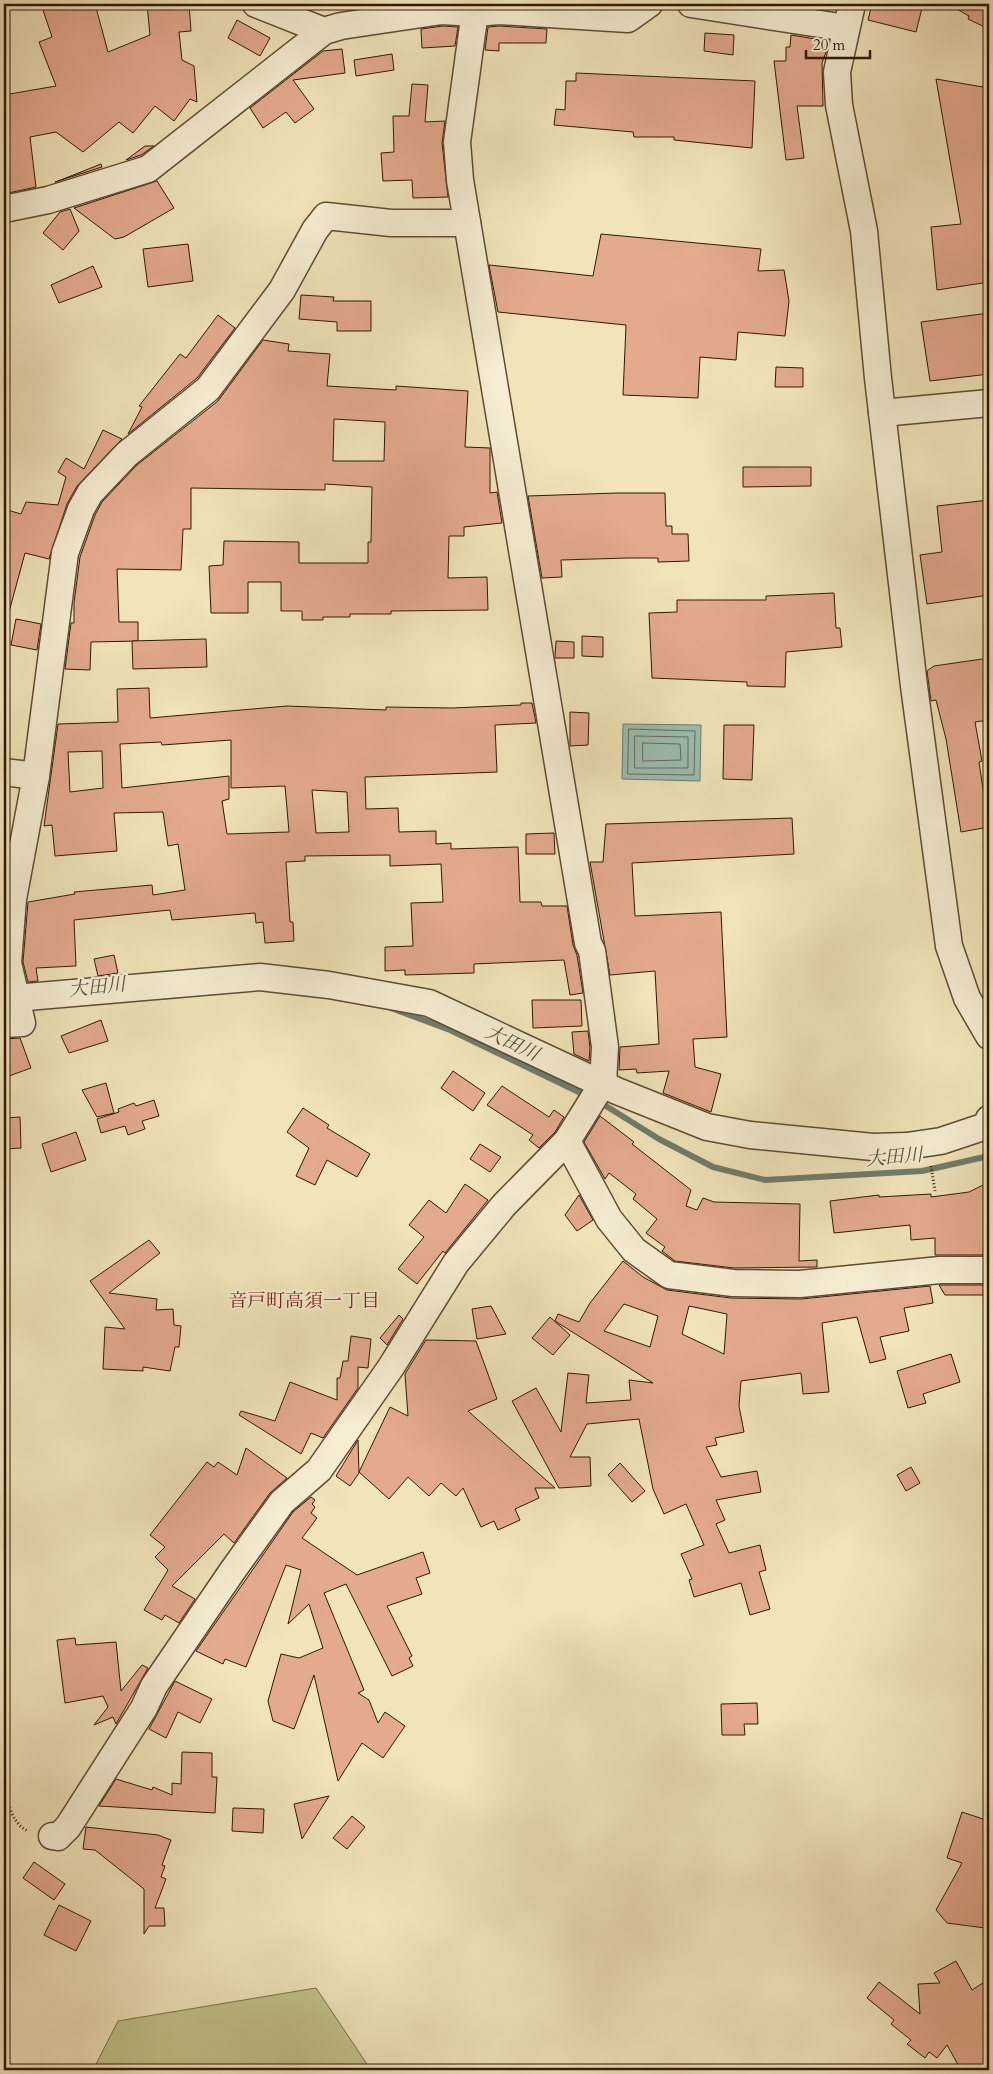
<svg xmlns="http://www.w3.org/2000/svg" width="993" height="2074" viewBox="0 0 993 2074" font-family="Cardo,'Noto Serif JP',serif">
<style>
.green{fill:#c1c28b;stroke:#786d48}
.water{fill:#9bbeb2;stroke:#707c6c}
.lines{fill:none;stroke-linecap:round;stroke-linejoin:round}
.shore{stroke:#666b5b;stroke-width:1}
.stream{stroke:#707c6c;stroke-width:6}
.building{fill:#e4aa8e;stroke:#301804;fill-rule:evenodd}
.minor-casing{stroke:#604b32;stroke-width:29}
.path{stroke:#301804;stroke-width:3;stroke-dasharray:1 2.5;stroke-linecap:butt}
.minor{stroke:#f6edd2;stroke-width:26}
.labels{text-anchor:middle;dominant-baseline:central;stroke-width:4.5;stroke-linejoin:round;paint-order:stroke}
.water-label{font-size:19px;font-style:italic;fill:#555241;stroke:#f6edd2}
.neighbourhood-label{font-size:19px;fill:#7a1f14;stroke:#f6edd2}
</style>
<rect width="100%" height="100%" fill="#f1e4ba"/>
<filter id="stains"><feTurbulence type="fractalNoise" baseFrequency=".004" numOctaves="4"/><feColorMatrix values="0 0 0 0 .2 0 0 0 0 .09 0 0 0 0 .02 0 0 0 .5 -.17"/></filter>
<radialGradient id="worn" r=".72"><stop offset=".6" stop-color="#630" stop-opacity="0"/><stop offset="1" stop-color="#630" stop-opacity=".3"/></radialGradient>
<polygon class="green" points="316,1988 371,2070 93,2070 118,2021"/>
<polygon class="water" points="623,724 701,725 700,781 622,779"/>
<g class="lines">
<g class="shore">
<polygon points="629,729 695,731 694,775 628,774"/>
<polygon points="635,736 688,737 688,768 635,768"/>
<polygon points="643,743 680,744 681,760 643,761"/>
</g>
<g class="stream">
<polyline points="391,1008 450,1030 589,1097"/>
<polyline points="598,1101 659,1139 713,1167 765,1180 922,1171 989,1156"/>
</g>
</g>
<g class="building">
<polygon points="41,4 95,4 108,52 150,35 147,4 189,4 191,31 179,32 182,60 194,66 197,102 190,99 174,121 155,106 133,133 119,122 83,152 56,132 30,137 36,187 4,194 4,95 56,86 39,42 52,37"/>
<polygon points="793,4 833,4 829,10"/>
<polygon points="872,4 923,4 916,32 868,20"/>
<polygon points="948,4 989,4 989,29 968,19 969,16"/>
<polygon points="237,20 270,38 260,56 228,38"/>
<polygon points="443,26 458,27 455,46 422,48 421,29"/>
<polygon points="499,26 547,29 546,43 499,43 499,51 485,50 488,27"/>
<polygon points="705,33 734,35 733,55 704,51"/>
<polygon points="791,35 822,40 822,46 826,46 826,52 822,63 823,106 797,106 804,158 786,160 774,61 786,61 786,47 790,47"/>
<polygon points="342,49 345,73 293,80 314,109 295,123 286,112 263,128 250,108 323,51"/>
<polygon points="392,54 394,70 356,76 354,60"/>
<polygon points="576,73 755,81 752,148 674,140 674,137 634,137 633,132 554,125 556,109 565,110 566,81 576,81"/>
<polygon points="936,79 989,88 989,282 937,290 931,227 961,224"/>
<polygon points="412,84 428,85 425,122 445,121 442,143 448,197 413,198 412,180 383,181 381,153 394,152 393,116 409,116"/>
<polygon points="145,146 154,146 141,155 126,160"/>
<polygon points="101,164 102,167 55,182 58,181"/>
<polygon points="157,181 174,208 124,237 115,239 74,208"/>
<polygon points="70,209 79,231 63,250 43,233 60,212"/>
<polygon points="601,234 761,249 758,271 784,270 789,301 785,336 738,332 736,360 700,357 698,398 623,395 626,325 498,312 489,265 593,276"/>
<polygon points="188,244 193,281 148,287 143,249"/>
<polygon points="93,266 102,287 59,303 51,285"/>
<polygon points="301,295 334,297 333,301 371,301 371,331 337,331 337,322 299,319"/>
<polygon points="989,313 989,374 930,381 921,322"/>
<polygon points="218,315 235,328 197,378 128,434 142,407 139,406 180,354 186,358"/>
<path d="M263,340L289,344L288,351L330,354L327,386L396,390V386L468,391L465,447L490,448V493L497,492L502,523L464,527V536H449L448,578L487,577L488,610L391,611V614H350V617H323V620H302V611H281V582H248V613H211L209,566L223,565L224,541L299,542V563H368V542H371L372,487L325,484V490L191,488V529H183L181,570L117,569L119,622H138V641L91,642L90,670L65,669L71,623H74V603L80,557L95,515L102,502L137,465L218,401ZM334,419L385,422L384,461H333Z"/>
<polygon points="776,367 803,368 803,387 775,387"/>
<polygon points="103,430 122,439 77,486 67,504 49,559 25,553 9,612 4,612 4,509 21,514 26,502 58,505 66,477 58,472 66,458 84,469"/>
<polygon points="743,467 811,467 811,486 743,487"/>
<polygon points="617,493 665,493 666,526 672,526 672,534 688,534 689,561 658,562 658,558 628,558 561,560 562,577 542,578 528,496"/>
<polygon points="989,500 989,595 927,604 920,555 942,552 937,506"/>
<polygon points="834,593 836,628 840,628 842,647 786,652 785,687 747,686 747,682 652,678 649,613 677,612 677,600 766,600 766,596"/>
<polygon points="16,619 41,624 37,650 11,645"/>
<polygon points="582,636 603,637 603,657 582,656"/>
<polygon points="206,639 207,667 133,669 132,641"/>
<polygon points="556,641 574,642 574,658 555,658"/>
<polygon points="989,658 989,720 975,722 982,761 979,762 984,796 989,795 989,827 961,832 946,739 936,700 931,701 927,671 934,666"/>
<path d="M149,688L150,718L287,706L386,710V707L452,708L521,705V703H532L536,723L495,725L497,772L365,777L366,809L398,808L399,832L436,831V844L451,843V849L518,847L520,902H541L542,906H567L573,945L577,955L583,993L570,995L564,960L474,964V973L405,975V970L385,971V947L413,946L411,903L443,902L441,864L390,866V855L305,856V861L286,862L290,922H293L294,941L265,943L263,922L256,923L255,913L172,920L170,910L74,920L76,966L36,968L38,981L28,982L23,962L28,902L75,894L74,892L152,885L153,895L185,890L178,844L168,846L163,812L114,813L117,851L55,856L52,825L44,826L58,724L118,722L117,689ZM231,740V788L285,786L289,832L227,834L222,801L229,799V776L122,788L120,744L161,742L162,745ZM102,751L103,788L70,792L68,752ZM312,790L347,792L349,832L316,833Z"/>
<polygon points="570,712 589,713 588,745 570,746"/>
<polygon points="724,725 754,725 752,780 723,779"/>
<polygon points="792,818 794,854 632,863 635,916 721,912 727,1037 693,1039 695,1067 721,1074 711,1112 663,1093 669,1071 637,1073 636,1069 619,1070 620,1047 659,1044 655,971 610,975 590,862 603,862 606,824"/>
<polygon points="554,833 555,854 526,854 526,834"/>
<polygon points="114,955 118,973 98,976 94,959"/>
<polygon points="532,1000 581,1000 582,1026 533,1028"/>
<polygon points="101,1020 108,1041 69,1053 61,1036"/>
<polygon points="588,1031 590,1048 589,1061 574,1054 572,1032"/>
<polygon points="20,1038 31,1068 9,1076 4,1062 4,1039"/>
<polygon points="453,1071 485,1093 473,1111 441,1088"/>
<polygon points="106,1083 114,1113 97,1117 82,1090"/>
<polygon points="502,1086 549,1117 554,1110 564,1117 555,1132 539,1148 529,1140 533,1135 487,1105"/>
<polygon points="154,1100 159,1116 142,1121 145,1129 128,1135 125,1126 101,1133 97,1119 119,1112 118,1109 134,1103 136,1106"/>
<polygon points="303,1108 329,1125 327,1128 370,1154 357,1177 327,1160 315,1185 296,1176 309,1148 287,1132"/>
<polygon points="600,1116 634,1142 632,1144 691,1190 686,1206 697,1210 703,1198 714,1202 800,1204 799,1261 817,1260 817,1267 734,1268 675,1261 662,1251 665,1247 646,1233 657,1219 633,1199 636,1194 609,1173 605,1179 584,1142"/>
<polygon points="20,1117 21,1148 4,1149 4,1118"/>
<polygon points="76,1132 86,1160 51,1172 42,1144"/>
<polygon points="480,1144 501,1157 490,1172 470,1159"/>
<polygon points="989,1182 989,1255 935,1255 935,1238 911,1240 910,1225 834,1233 830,1201 879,1195 879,1197 931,1194 931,1197 969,1192"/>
<polygon points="465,1184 488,1200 445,1253 443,1251 417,1284 398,1269 424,1237 409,1225 429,1200 446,1213"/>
<polygon points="579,1195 593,1220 577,1231 565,1215"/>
<polygon points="149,1240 160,1253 109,1293 157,1299 156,1310 173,1309 174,1325 181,1326 179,1347 175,1347 170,1371 143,1367 143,1371 103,1369 105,1327 125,1329 90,1281"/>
<path d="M623,1261L643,1277L667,1290L731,1298L801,1299L930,1286L933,1303L904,1308L909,1331L880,1337L886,1359L870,1363L857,1317L822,1323L829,1392L803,1394L801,1373L741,1381L739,1406L744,1432L715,1438L717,1445L706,1447L721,1477L757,1471L761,1492L716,1500L725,1520L716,1524L729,1553L760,1545L766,1570L759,1572L770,1609L750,1615L741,1583L694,1597L689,1580L692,1579L681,1554L704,1545L686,1504L664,1514L653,1489L639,1419L587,1424L570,1457H590L591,1486L559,1488L512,1401L536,1388L561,1432L568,1373L589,1375L586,1403L631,1400L629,1380L653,1383L555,1321L558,1314L579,1322L590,1303ZM624,1304L658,1316L650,1347L604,1331ZM689,1306L727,1314L724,1354L682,1334Z"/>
<polygon points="939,1285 989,1285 989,1295 945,1295"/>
<polygon points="491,1306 506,1334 477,1339 472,1309"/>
<polygon points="399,1315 403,1319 387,1345 380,1338"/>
<polygon points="550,1317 570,1335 553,1355 532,1338"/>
<polygon points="351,1336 371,1339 368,1368 358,1367 358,1388 323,1438 311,1433 301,1454 239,1415 241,1411 275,1421 290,1382 337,1400 337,1378 340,1378 343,1361 348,1361"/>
<polygon points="426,1340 476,1341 497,1399 468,1411 555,1488 535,1488 539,1498 515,1509 520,1520 498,1530 494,1521 481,1527 463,1488 456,1496 441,1483 429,1496 408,1477 389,1499 359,1472 390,1407 408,1416 405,1374"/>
<polygon points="951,1354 960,1382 923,1394 926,1403 908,1408 897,1371"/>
<polygon points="358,1440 359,1473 350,1486 336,1476"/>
<polygon points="246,1448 287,1478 270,1493 234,1543 224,1534 172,1586 195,1599 179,1623 165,1615 162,1620 144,1610 168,1570 155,1557 165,1547 150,1535 207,1462 214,1467 218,1462 237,1475"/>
<polygon points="620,1463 645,1491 632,1502 608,1475"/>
<polygon points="911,1467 920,1483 906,1491 897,1475"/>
<polygon points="311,1497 315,1500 312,1504 315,1507 311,1513 317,1518 302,1538 357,1575 423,1552 430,1573 416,1578 422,1594 387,1606 412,1656 409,1658 413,1666 392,1676 346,1584 324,1593 364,1690 358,1693 369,1700 378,1723 385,1712 405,1726 383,1758 362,1743 338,1781 314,1675 294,1729 273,1721 268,1701 281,1654 299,1658 323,1648 309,1604 288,1624 301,1570 286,1565 246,1667 225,1659 223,1664 196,1651 293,1512"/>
<polygon points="75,1638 76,1645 116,1642 121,1691 142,1665 148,1668 116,1724 113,1717 94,1725 108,1707 103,1696 65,1703 57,1640"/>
<polygon points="175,1681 212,1699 200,1723 178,1712 166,1738 149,1729"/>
<polygon points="757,1703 758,1724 744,1724 745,1735 722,1735 721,1704"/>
<polygon points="182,1752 212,1753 212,1777 217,1777 215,1813 99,1806 116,1779 152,1790 153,1787 172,1795 172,1783 181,1784"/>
<polygon points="329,1796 302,1839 294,1804"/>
<polygon points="233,1808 264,1809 263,1833 232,1831"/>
<polygon points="962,1812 989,1821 989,1900 985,1928 947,1923 936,1910 962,1863 947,1858"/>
<polygon points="352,1816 365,1827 347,1849 333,1838"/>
<polygon points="86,1827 158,1835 171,1840 162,1865 165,1866 161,1877 166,1879 155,1908 164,1908 165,1926 149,1926 144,1934 144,1889 95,1850 83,1849"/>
<polygon points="34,1862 65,1884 54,1900 23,1878"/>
<polygon points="59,1905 91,1921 76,1951 44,1935"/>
<polygon points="956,1961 972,1990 989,1979 989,2008 983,2012 989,2022 989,2070 961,2070 947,2045 937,2058 929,2052 925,2058 907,2044 911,2040 891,2024 894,2020 867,1998 879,1982 920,2014 918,1984 940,1983 934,1973"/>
</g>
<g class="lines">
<g class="minor-casing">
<g id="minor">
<polyline points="256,4 324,31"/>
<polyline points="691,4 846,28"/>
<polyline points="852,4 837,72 839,105 864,231 878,378 914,686 949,946 967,998 989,1036"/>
<polyline points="4,209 48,200 148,169 324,31 341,26 442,11 475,13 499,11 628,19 649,4"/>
<polyline points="882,413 989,403"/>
<polyline points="4,772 36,776"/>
<polyline points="15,998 260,977 329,985 429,1003 617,1091 707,1127 750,1135 873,1147 907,1146 941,1141 986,1126 989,1119"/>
<polyline points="4,1024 22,1023 8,963 13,899 36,776 65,553 81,509 90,493 127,454 208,389 282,290 315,230 326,216 391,223 467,223"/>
<polyline points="567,1141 609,1219 634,1250 669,1275 733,1283 800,1284 940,1270 989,1270"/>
<polyline points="52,1836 58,1837 68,1827 144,1708 154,1686 233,1570 282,1502 319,1470 391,1367 456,1263 504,1205 567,1141 603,1083 605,1047 592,951 588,943 460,180 457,142 476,4"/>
</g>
</g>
<g class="path">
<polyline points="931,1166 935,1191"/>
<path d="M4,1791C8,1804 14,1827 29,1831"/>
</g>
<use href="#minor" class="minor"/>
</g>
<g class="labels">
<g class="water-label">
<text transform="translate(97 987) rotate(-6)">大田川</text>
<text transform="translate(512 1043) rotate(26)">大田川</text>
<text transform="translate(894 1157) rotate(-5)">大田川</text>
</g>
<g class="neighbourhood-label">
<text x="304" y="1301">音戸町高須一丁目</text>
</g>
</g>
<rect width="993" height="2074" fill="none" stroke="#f1e4ba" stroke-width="20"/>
<rect x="5" y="5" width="983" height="2064" fill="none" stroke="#301804" stroke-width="2.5"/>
<rect x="10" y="10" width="973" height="2054" fill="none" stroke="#301804"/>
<path d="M806 50v8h64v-8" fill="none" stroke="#301804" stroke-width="2.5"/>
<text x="813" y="50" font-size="15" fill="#301804" stroke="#f6edd2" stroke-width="4" paint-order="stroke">20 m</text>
<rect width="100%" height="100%" filter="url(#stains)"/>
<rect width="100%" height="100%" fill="url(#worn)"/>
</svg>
